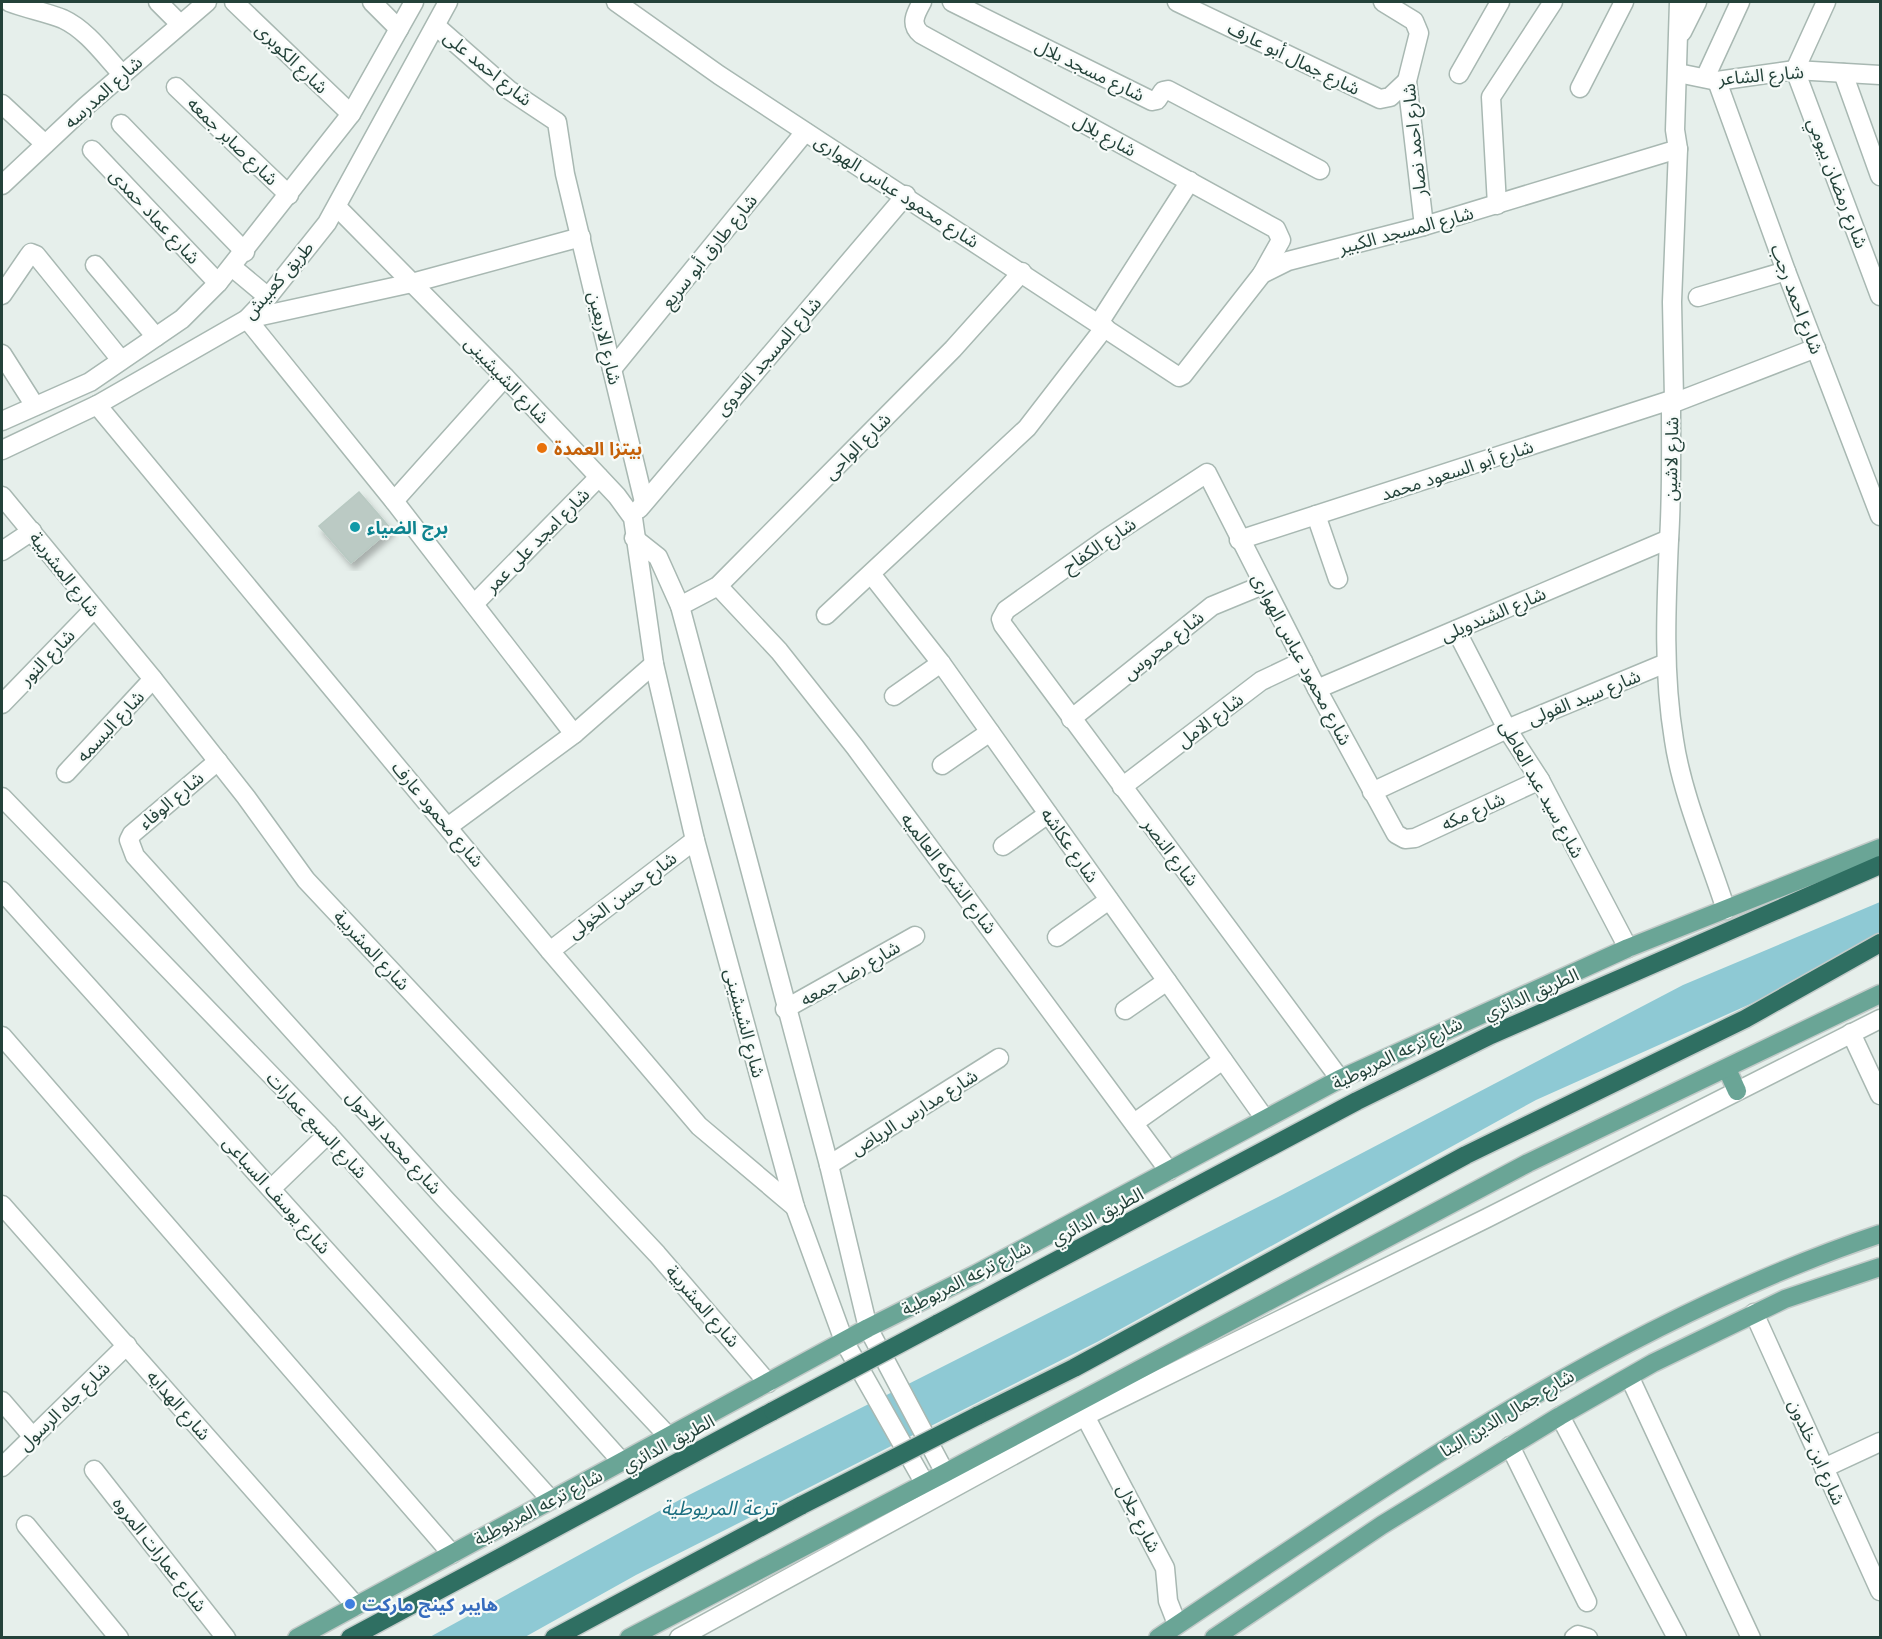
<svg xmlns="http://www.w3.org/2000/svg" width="1882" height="1639" viewBox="0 0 1882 1639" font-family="Quicksand,'Noto Sans Arabic',sans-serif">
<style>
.water{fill:#8ec9d4}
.building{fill:#bbcac4;stroke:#b8c9c2;stroke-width:1.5;filter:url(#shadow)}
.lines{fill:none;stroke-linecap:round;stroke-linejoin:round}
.minor-casing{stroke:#a8b8b2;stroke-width:21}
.major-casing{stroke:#c2cac8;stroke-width:21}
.highway-casing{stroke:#c2cac8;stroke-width:21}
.minor{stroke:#fff;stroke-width:18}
.major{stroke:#6aa596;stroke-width:18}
.highway{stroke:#2f6f62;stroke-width:18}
.highway-bridge-casing{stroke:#c2cac8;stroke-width:21;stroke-linecap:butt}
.highway-bridge{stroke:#2f6f62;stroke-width:18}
.food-dot{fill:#e8710a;stroke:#f7fbf9;stroke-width:2}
.culture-dot{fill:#0f9aa8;stroke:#f7fbf9;stroke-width:2}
.shop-dot{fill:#3f7fe0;stroke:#f7fbf9;stroke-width:2}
.labels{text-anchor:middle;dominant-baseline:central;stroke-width:4.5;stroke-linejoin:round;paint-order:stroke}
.street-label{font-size:18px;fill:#24423a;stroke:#f7fbf9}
.food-label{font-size:18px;font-weight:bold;fill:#c56008;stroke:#f7fbf9;text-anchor:start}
.culture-label{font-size:18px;font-weight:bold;fill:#0d838f;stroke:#f7fbf9;text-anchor:start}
.shop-label{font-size:18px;font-weight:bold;fill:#366cbe;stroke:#f7fbf9;text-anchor:start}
.water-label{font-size:20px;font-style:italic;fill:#1c6f80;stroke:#f7fbf9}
</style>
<defs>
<filter id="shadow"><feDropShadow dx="3.5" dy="6" stdDeviation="3" flood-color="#0004"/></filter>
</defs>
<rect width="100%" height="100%" fill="#e6efeb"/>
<polygon class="water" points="1880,902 1880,946 1536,1100 1099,1341 636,1575 525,1637 428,1638 683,1498 1280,1196 1683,985"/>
<polygon class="building" points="359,492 391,529 351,563 319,526"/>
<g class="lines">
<g class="minor-casing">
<g id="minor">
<path d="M9,2C27,9 46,12 63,19C87,30 105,56 122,74"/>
<polyline points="158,2 180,24"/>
<polyline points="234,2 351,114"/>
<polyline points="372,2 399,29"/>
<polyline points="616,2 719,75 1179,377 1183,375 1262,274 1288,261 1424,226 1678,149"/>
<path d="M922,2C916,13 909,24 921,34L1276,229L1281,240L1262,274"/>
<polyline points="952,2 1152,101 1157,100 1163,91 1168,90 1320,170"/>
<polyline points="1177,2 1380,99 1390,97 1407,81"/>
<polyline points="1383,2 1414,21 1419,33 1407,81 1424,226"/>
<path d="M1679,2L1675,130L1678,149L1672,302L1674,399L1671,404C1671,449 1672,495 1669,540C1666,607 1663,674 1674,740C1682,795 1709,857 1726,910"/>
<polyline points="1826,2 1795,70 1880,296"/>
<polyline points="436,26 509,90 557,122 565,174 644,502"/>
<polyline points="1682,32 1697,2"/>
<polyline points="1678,73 1717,81 1795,70 1880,75"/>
<polyline points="1843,73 1880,176"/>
<polyline points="1459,74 1500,2"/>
<polyline points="1705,78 1740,2"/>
<polyline points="1717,81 1786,271 1880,516"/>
<polyline points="176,87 289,195"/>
<polyline points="1580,88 1624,2"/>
<polyline points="2,104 45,144"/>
<polyline points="121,124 245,252"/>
<polyline points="92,150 218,283"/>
<polyline points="2,185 86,106 207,2"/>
<polyline points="1497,205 1491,97 1553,2"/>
<polyline points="337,207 505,377 617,496 633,518 654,664 695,840 795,1207 844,1341 925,1484"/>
<polyline points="95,265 156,337"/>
<polyline points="232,267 268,297"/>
<polyline points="2,295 28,257 31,253 36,255 121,360"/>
<polyline points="1698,297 1786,271"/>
<polyline points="1099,323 1190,181"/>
<polyline points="2,354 35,406"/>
<polyline points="612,369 805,132"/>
<polyline points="1671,404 1816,348"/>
<polyline points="97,405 550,951 699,1126 795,1207"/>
<polyline points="2,421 90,382 182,319 218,283 351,114 414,2"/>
<polyline points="2,450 97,405 247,319 268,297 327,223 448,2"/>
<polyline points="2,496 153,679 246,797 306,880 657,1254 768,1383"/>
<polyline points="394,501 505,377"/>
<polyline points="639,509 906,195"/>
<polyline points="1316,515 1338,579"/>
<polyline points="634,538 658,557 680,606 829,1165 868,1328 945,1473"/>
<polyline points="1239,540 1674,399"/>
<polyline points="2,551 32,531"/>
<polyline points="871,574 941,663 1265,1119"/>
<polyline points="718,586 779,651 855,747 1169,1171"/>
<polyline points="474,604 599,477"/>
<polyline points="680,606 718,586 953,349 1022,272"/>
<polyline points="826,615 1027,428 1105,327"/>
<polyline points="1456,630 1507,729 1540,780 1628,948"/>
<polyline points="1317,689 1669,539"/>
<polyline points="894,696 941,663"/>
<polyline points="2,704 93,610"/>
<polyline points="1071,719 1212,606 1263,585"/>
<polyline points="574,734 394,501 247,319 412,283 581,237"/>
<polyline points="218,761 132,834 129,840 135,856 445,1199 669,1437"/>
<polyline points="942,765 990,732"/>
<polyline points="66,773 153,679"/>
<polyline points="1122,787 1261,681 1303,661"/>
<polyline points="1372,792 1507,729 1666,663"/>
<polyline points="2,797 328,1134 622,1462"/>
<polyline points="449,826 574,734 654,664"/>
<polyline points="1003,846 1048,814"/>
<polyline points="2,891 551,1500"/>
<polyline points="1057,937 1109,900"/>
<polyline points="550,951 695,840"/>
<polyline points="785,1009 915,936"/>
<polyline points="1125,1010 1167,981"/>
<polyline points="1851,1033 1880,1095"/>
<polyline points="2,1036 452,1554"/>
<polyline points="1340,1079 1003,625 1001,619 1006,610 1106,539 1207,473 1317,689 1396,834 1405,839 1415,838 1540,780"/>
<polyline points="1134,1123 1223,1060"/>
<polyline points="829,1165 999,1058"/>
<polyline points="272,1188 328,1134"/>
<polyline points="2,1205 356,1606"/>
<polyline points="1754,1313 1880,1591"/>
<polyline points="1630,1378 1751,1638"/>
<polyline points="2,1401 33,1437"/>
<polyline points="1085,1416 1165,1568 1168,1601 1177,1624"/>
<polyline points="1560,1416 1677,1638"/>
<polyline points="1510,1446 1587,1602"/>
<polyline points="2,1467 127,1345"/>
<polyline points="1824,1468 1880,1442"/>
<polyline points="94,1470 226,1638"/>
<polyline points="26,1525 119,1638"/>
<polyline points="679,1638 1085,1416 1487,1218 1880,1019"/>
<polyline points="1574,1638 1578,1635 1588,1638"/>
</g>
</g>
<g class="major-casing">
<g id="major">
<polyline points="1727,1069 1737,1091"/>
<polyline points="297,1638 868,1328 976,1274 1340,1079 1628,948 1880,848"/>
<polyline points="629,1638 945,1473 1528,1163 1880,994"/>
<path d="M1158,1638C1387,1485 1618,1322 1880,1234"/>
<polyline points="1214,1638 1382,1525 1560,1416 1653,1363 1785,1299 1880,1267"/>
</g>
</g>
<g class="highway-casing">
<g id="highway">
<polyline points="937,1324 1357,1101 1491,1035 1880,865"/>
<polyline points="977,1416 1074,1368 1466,1155 1745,1019 1880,943"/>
<polyline points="350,1638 773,1411"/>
<polyline points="554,1638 802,1505"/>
</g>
</g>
<use href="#minor" class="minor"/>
<use href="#major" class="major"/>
<use href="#highway" class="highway"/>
<g class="highway-bridge-casing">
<g id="highway-bridge">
<polyline points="773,1411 937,1324"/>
<polyline points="802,1505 977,1416"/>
</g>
</g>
<use href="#highway-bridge" class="highway-bridge"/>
</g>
<circle class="food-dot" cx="542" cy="448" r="6"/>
<circle class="culture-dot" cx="355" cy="527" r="6"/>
<circle class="shop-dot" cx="350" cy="1604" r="6"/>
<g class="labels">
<g class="street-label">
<text transform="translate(292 58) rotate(44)">شارع الكوبرى</text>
<text transform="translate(1294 58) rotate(26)">شارع جمال أبو عارف</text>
<text transform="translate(488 68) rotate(39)">شارع احمد على</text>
<text transform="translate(1090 70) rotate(26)">شارع مسجد بلال</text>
<text transform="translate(1761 75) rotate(-5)">شارع الشاعر</text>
<text transform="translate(103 92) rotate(-42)">شارع المدرسه</text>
<text transform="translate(1105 135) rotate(29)">شارع بلال</text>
<text transform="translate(1414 140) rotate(-96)">شارع احمد نصار</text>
<text transform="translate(233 141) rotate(44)">شارع صابر جمعه</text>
<text transform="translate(1838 183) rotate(69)">شارع رمضان بيومي</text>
<text transform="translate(897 191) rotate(33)">شارع محمود عباس الهوارى</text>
<text transform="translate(155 216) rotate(47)">شارع عماد حمدى</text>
<text transform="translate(1406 230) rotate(-15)">شارع المسجد الكبير</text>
<text transform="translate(709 251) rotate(-51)">شارع طارق أبو سريع</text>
<text transform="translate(278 280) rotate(-49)">طريق كعبيش</text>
<text transform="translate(1797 299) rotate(69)">شارع احمد رجب</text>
<text transform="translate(605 338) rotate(77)">شارع الاربعين</text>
<text transform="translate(768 356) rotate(-49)">شارع المسجد العدوى</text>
<text transform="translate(507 380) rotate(46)">شارع الشيشينى</text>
<text transform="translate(857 446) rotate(-45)">شارع الواحى</text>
<text transform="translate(1671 459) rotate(-89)">شارع لاشين</text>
<text transform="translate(1457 470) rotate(-18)">شارع أبو السعود محمد</text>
<text transform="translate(537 540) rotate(-45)">شارع امجد على عمر</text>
<text transform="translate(1099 545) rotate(-34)">شارع الكفاح</text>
<text transform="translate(65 574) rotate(52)">شارع المشربية</text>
<text transform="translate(1493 614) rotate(-23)">شارع الشندويلى</text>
<text transform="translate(1163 645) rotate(-39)">شارع محروس</text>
<text transform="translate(47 657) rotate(-46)">شارع النور</text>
<text transform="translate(1302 659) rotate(62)">شارع محمود عباس الهوارى</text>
<text transform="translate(1584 697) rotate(-22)">شارع سيد الفولى</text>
<text transform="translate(1210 720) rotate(-37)">شارع الامل</text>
<text transform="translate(110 726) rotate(-47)">شارع البسمه</text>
<text transform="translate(1542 789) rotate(61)">شارع سيد عبد العاطى</text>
<text transform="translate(171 800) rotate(-40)">شارع الوفاء</text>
<text transform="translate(1473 811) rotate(-24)">شارع مكه</text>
<text transform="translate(438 814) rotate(50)">شارع محمود عارف</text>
<text transform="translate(1070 845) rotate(55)">شارع عكاشه</text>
<text transform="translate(1171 852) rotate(53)">شارع النصر</text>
<text transform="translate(949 873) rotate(53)">شارع الشركه العالميه</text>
<text transform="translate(622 895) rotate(-37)">شارع حسن الخولى</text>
<text transform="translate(372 950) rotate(47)">شارع المشربية</text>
<text transform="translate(850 973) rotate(-30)">شارع رضا جمعه</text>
<text transform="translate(1531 994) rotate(-24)">الطريق الدائري</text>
<text transform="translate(745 1023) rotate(75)">شارع الشيشينى</text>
<text transform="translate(1397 1053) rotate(-26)">شارع ترعه المريوطية</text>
<text transform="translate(914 1112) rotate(-32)">شارع مدارس الرياض</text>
<text transform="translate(317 1125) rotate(47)">شارع السبع عمارات</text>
<text transform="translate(394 1142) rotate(48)">شارع محمد الاحول</text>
<text transform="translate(277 1195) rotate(48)">شارع يوسف السباعى</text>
<text transform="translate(1097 1216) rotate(-28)">الطريق الدائري</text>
<text transform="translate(966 1278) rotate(-27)">شارع ترعه المريوطية</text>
<text transform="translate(703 1306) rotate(49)">شارع المشربية</text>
<text transform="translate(179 1405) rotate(49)">شارع الهدايه</text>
<text transform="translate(64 1406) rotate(-44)">شارع جاه الرسول</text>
<text transform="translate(1507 1413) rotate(-31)">شارع جمال الدين البنا</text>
<text transform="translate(668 1443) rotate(-28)">الطريق الدائري</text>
<text transform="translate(1817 1452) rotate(66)">شارع ابن خلدون</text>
<text transform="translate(538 1507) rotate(-28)">شارع ترعه المريوطية</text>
<text transform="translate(1139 1518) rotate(63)">شارع جلال</text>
<text transform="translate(160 1554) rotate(52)">شارع عمارات المروه</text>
</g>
<g class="food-label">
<text x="554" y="448">بيتزا العمدة</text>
</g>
<g class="culture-label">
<text x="367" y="527">برج الضياء</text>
</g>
<g class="shop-label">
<text x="362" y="1604">هايبر كينج ماركت</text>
</g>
<g class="water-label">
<text x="718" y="1507">ترعة المريوطية</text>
</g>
</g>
<rect width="1882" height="1639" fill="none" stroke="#24423a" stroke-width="6"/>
</svg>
